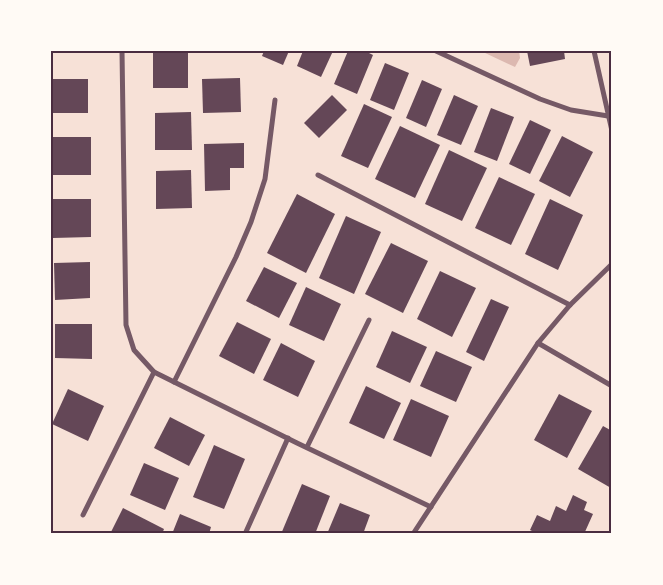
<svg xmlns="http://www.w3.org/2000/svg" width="663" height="585" viewBox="0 0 663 585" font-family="Manrope,sans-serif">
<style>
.water{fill:#dcb8b0}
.building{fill:#644757}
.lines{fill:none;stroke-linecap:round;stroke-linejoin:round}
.minor{stroke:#755966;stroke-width:5}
.neatline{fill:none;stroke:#4a2c40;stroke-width:2}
</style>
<rect width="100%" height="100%" fill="#f7e1d7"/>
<polygon class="water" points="519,51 520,58 515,67 483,52"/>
<g class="building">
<polygon points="264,51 289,51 283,65 262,56"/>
<polygon points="303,51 333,51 321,77 297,66"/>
<polygon points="348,51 365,51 373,55 357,94 334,84"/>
<polygon points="527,51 564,51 565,59 530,66"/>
<rect x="153" y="52" width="35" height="36"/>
<polygon points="385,63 409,73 394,110 370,100"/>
<polygon points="240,78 241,112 203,113 202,79"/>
<rect x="51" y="79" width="37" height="34"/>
<polygon points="422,80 442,89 426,127 406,118"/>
<polygon points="332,95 347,110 319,138 304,123"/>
<polygon points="454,95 478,106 461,145 437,135"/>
<polygon points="364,104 392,117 368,168 341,156"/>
<polygon points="491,108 514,117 497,161 474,152"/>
<polygon points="191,112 192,150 155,150 155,113"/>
<polygon points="530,120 551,130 530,174 509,164"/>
<polygon points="400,126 440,145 415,198 375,179"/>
<polygon points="562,136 593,152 570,197 539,181"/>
<rect x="51" y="137" width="40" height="38"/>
<polygon points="244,143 244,168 230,168 230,190 205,191 204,144"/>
<polygon points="449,150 487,168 462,221 425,204"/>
<polygon points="191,170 192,208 156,209 156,171"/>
<polygon points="499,177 535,194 511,245 475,228"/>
<polygon points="297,194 335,214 306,273 267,253"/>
<polygon points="53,199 91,199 91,237 53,238"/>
<polygon points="550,199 583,215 558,270 525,254"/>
<polygon points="346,216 381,232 354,294 319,278"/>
<polygon points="391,243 428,261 403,313 365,294"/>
<polygon points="90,262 90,298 55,300 54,263"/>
<polygon points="264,267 297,283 279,318 246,301"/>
<polygon points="440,271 476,288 452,337 417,319"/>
<polygon points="306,287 341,304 324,341 289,325"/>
<polygon points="491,299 509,307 484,361 466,352"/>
<polygon points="237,322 271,339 254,374 219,356"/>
<polygon points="55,324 92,324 92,359 55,358"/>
<polygon points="392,331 427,347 410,383 376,367"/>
<polygon points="281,343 315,361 298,397 263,380"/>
<polygon points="436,351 472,367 456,402 420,386"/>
<polygon points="366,386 401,403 384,439 349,423"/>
<polygon points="68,389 104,406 88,441 52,424"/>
<polygon points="559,394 592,411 567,458 534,440"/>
<polygon points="411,399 449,416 431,457 393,440"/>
<polygon points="170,417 205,435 189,466 154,448"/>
<polygon points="603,426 612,431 612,486 611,488 578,469"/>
<polygon points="214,445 245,459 224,509 193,497"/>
<polygon points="144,463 179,478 165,510 130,495"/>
<polygon points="302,484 330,496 315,534 281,534"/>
<polygon points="573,495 587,502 584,510 593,514 584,534 538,534 530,530 537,515 550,521 556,506 566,511"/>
<polygon points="340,503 370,515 363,534 327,534"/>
<polygon points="123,508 164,529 162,534 110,534"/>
<polygon points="180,514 211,527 209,534 172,534"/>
</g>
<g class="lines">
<g class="minor">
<polyline points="122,51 126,325 134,350 154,372 297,443 431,507"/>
<polyline points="436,51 540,99 571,110 608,116"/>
<polyline points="594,51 612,131"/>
<polyline points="318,175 570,305"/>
<polyline points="538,343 612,386"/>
<polyline points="174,382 236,257 251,222 265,179 275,100"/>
<polyline points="307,447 369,320"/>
<polyline points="83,515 154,372"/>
<polyline points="245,534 288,438"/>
<polyline points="413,534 538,343 570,305 612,264"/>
</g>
</g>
<rect width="663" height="585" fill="none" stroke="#fffaf5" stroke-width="105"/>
<rect x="52" y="52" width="558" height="480" class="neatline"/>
</svg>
